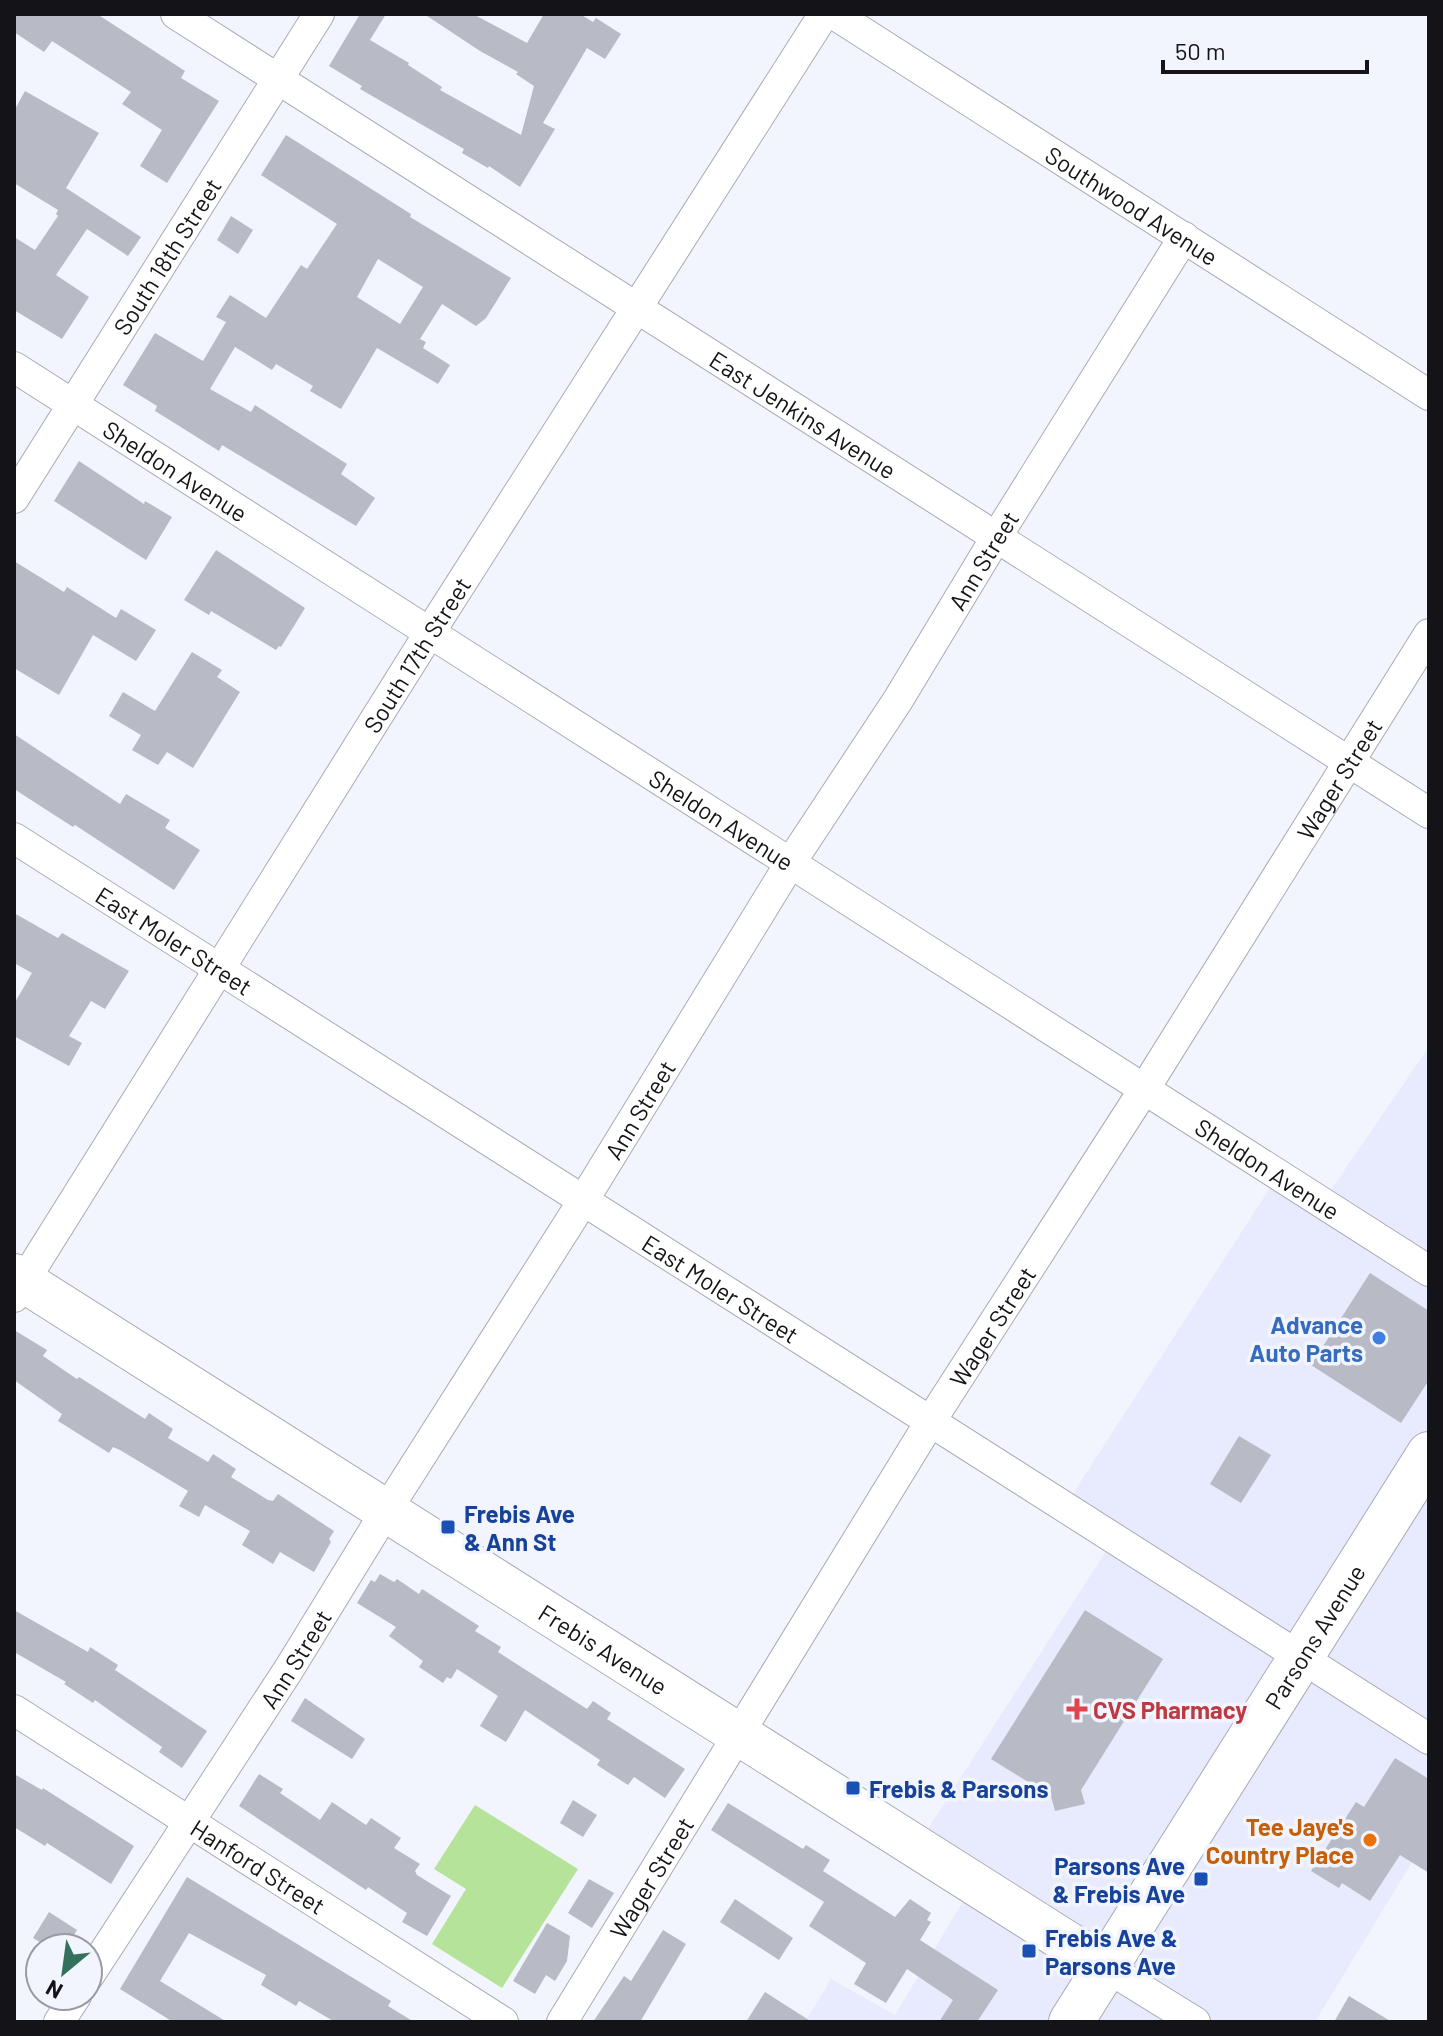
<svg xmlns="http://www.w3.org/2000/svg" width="1443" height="2036" viewBox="0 0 1443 2036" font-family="Barlow,sans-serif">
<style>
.built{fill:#e8ebfe}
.green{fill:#b6e39a}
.building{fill:#b8bac5;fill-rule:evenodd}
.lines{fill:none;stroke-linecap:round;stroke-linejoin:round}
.minor-casing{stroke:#a8aab5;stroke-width:32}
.secondary-casing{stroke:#a8aab5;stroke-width:44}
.primary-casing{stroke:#a8aab5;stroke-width:46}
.minor{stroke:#fff;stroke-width:30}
.secondary{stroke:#fff;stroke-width:42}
.primary{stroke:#fff;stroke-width:44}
.shop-dot{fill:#3f7fe0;stroke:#f2f4fe;stroke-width:3}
.transit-dot{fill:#1a4fb4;stroke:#f2f4fe;stroke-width:3}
.health-dot{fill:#e0444e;stroke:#f2f4fe;stroke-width:3}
.food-dot{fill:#e8710a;stroke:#f2f4fe;stroke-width:3}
.labels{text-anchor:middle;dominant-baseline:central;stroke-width:7;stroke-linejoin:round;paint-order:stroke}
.street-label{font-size:24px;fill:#141418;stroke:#f2f4fe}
.shop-label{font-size:24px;font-weight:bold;fill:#366cbe;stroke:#f2f4fe;text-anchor:end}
.transit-label{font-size:24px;font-weight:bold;fill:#164399;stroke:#f2f4fe;text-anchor:start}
.health-label{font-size:24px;font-weight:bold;fill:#be3a42;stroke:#f2f4fe;text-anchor:start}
.food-label{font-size:24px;font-weight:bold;fill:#c56008;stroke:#f2f4fe;text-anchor:end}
</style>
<rect width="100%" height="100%" fill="#f2f4fe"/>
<polygon class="built" points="1429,1047 1429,1834 1315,2022 805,2022 831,1979 895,2015 972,1886 915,1849 1113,1540 1063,1509 1277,1177 1321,1204"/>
<polygon class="green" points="475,1805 578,1869 502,1988 432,1944 466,1889 434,1869"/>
<g class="building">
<polygon points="14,14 97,14 185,71 181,78 219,101 167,183 140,166 162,130 122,104 131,92 52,41 44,52 14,32"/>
<polygon points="360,14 386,14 370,40 409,63 408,65 442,87 440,90 521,135 534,86 516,74 518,72 480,51 424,14 473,14 527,43 544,14 580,14 593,22 596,18 621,34 605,59 587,48 543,123 555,129 520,187 489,166 488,168 462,153 464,149 360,89 362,86 329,66"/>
<polygon points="25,91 99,133 66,188 141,237 128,256 87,229 56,275 89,297 62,339 14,310 14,237 35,250 58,216 56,214 58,210 14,183 14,111"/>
<path d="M286,135L411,214L410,217L511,278L486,318L476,326L442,304L420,339L426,342L423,348L450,365L438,384L377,348L341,409L310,391L313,386L276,364L272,370L235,347L210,389L251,412L255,405L347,464L341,474L375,498L356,526L222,445L219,451L192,434L155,411L157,406L123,385L155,333L203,361L226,322L216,317L230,295L266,318L301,265L307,269L337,224L261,175ZM378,259L423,287L400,324L357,297Z"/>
<polygon points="231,216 253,230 238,254 217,240"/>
<polygon points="79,461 144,504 145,501 172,517 146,560 54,501"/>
<polygon points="216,550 305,608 281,647 279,646 276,650 211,611 209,615 184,600"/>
<polygon points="14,561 64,592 67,587 116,618 121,609 156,630 136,661 93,635 59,695 14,668"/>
<polygon points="192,652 222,670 217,677 240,692 193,768 167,752 158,765 132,750 141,735 109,716 123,692 155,711"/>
<polygon points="14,734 120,804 126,794 170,820 165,828 200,850 174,890 75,825 73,827 14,789"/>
<polygon points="14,913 58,938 62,933 129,971 105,1009 91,1001 69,1036 82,1043 69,1066 14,1036 14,1004 32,973 14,963"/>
<polygon points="1370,1273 1429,1311 1429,1380 1401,1423 1311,1365"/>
<polygon points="14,1330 47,1350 43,1356 77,1379 79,1377 145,1419 149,1413 173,1429 168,1438 208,1462 213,1454 236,1469 231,1477 268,1500 273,1501 278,1494 334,1531 329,1539 331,1542 314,1572 280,1552 273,1564 242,1545 250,1531 205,1505 199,1517 179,1506 188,1491 120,1450 113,1447 109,1453 58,1421 62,1414 14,1380"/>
<polygon points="1239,1436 1271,1455 1241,1503 1210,1484"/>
<polygon points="380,1574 394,1582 397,1579 419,1594 422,1589 479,1626 475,1631 501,1647 498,1652 587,1709 593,1701 611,1713 607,1719 685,1769 665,1798 634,1777 628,1785 597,1765 600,1760 525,1710 506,1742 480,1726 498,1696 457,1669 451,1679 447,1677 443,1683 419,1667 423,1661 389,1636 396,1627 357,1603 371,1580 375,1582"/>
<polygon points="14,1610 88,1652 90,1647 118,1665 115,1670 207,1731 182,1768 159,1752 162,1747 116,1715 95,1700 93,1703 64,1684 66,1682 14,1652"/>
<polygon points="1085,1610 1163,1659 1081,1790 1085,1804 1055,1811 1051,1796 991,1759"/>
<polygon points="305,1698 365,1739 352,1759 291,1721"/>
<polygon points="1395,1758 1429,1779 1429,1873 1400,1855 1370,1901 1342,1883 1339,1888 1311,1871 1356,1802 1364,1807"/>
<polygon points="14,1774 42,1790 43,1788 134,1846 111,1884 47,1843 45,1846 14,1827"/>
<polygon points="259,1774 283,1789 280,1793 320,1820 332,1802 366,1825 371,1818 401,1838 394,1848 420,1864 415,1871 417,1875 451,1896 427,1936 402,1922 407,1913 368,1887 366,1890 239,1806"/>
<polygon points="573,1800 597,1815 583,1837 560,1823"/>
<polygon points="728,1803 803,1849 806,1845 830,1860 823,1871 895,1917 910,1899 931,1913 927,1920 931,1922 920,1940 998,1990 977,2022 939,2022 953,2000 907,1969 886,2003 854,1984 866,1963 809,1926 824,1902 711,1830"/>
<polygon points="187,1877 391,2001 388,2006 414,2022 335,2022 299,2001 296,2006 261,1985 266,1975 189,1933 160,1981 227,2022 173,2022 120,1989"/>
<polygon points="589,1879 614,1893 592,1928 568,1913"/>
<polygon points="735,1899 793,1938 779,1960 720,1922"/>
<polygon points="49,1912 77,1930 66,1948 50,1948 33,1938"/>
<polygon points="547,1923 570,1936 567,1961 555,1981 546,1975 535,1994 513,1981"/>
<polygon points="663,1930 686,1944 640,2022 593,2022 624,1976 631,1981"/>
<polygon points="765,1992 812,2022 746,2022"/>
<polygon points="1349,1996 1392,2022 1334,2022"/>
</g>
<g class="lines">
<g class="minor-casing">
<g id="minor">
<path id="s1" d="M176,14L1429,813"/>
<path id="s2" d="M834,14L1429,395"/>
<path id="s3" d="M14,367L1429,1271"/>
<path id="s4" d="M14,498L319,14"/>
<path id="s5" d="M14,838L1429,1739"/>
<path id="s6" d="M14,1297L430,632L824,14"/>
<path id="s7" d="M14,1710L503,2022"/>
<polyline points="1106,1967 1195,2022"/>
<path id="s8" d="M88,1977L289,1669L386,1511L583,1201L791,862L898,700L997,536L1184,237"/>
<polyline points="59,2022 76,1996"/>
<path id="s9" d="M562,2022L930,1422L1145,1088L1429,634"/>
</g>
</g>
<g class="secondary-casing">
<g id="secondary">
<path id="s10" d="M14,1275L1106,1967"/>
</g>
</g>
<g class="primary-casing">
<g id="primary">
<path id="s11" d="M1071,2022L1429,1454"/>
</g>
</g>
<use href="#minor" class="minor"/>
<use href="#secondary" class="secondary"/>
<use href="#primary" class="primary"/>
</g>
<circle class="shop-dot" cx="1379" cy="1338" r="8"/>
<g class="transit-dot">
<rect x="440" y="1519" width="16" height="16" rx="4"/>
<rect x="845" y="1780" width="16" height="16" rx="4"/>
<rect x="1193" y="1871" width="16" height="16" rx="4"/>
<rect x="1021" y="1943" width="16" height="16" rx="4"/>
</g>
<path class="health-dot" d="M1073 1697h8v8h8v8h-8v8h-8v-8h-8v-8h8z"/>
<circle class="food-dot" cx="1370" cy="1840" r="8"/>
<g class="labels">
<g class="street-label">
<text stroke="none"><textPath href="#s2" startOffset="354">Southwood Avenue</textPath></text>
<text stroke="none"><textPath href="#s4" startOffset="286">South 18th Street</textPath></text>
<text stroke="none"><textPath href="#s1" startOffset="744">East Jenkins Avenue</textPath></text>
<text stroke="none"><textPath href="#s3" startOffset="192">Sheldon Avenue</textPath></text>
<text stroke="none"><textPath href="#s8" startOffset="1676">Ann Street</textPath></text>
<text stroke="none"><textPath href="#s6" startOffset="758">South 17th Street</textPath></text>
<text stroke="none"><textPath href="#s9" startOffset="1466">Wager Street</textPath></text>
<text stroke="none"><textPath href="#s3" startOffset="840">Sheldon Avenue</textPath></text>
<text stroke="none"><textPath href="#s5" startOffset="190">East Moler Street</textPath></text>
<text stroke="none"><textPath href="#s8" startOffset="1028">Ann Street</textPath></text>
<text stroke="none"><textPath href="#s3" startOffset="1488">Sheldon Avenue</textPath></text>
<text stroke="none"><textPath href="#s5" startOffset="838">East Moler Street</textPath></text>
<text stroke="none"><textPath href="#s9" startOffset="818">Wager Street</textPath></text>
<text stroke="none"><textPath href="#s11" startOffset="456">Parsons Avenue</textPath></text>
<text stroke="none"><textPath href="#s10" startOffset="698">Frebis Avenue</textPath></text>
<text stroke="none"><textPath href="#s8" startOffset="380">Ann Street</textPath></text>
<text stroke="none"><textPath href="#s7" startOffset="290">Hanford Street</textPath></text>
<text stroke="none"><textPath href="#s9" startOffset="170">Wager Street</textPath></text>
</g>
<g class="shop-label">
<text x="1363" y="1324">Advance<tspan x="1363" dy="28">Auto Parts</tspan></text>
</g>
<g class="transit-label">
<text x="464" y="1513">Frebis Ave<tspan x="464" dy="28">&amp; Ann St</tspan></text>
<text x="869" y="1788">Frebis &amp; Parsons</text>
<text x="1185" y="1865" text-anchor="end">Parsons Ave<tspan x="1185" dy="28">&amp; Frebis Ave</tspan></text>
<text x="1045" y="1937">Frebis Ave &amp;<tspan x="1045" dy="28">Parsons Ave</tspan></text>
</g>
<g class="health-label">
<text x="1093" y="1709">CVS Pharmacy</text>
</g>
<g class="food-label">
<text x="1354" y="1826">Tee Jaye's<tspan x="1354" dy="28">Country Place</tspan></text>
</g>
</g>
<rect width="1443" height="2036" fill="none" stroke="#141418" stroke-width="32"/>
<g transform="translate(64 1972) rotate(209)"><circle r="38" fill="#f2f4fe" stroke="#999aa2" stroke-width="2"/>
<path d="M0-6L14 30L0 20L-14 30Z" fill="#34715c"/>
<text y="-12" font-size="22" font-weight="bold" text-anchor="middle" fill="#141418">N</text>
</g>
<path d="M1163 60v12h204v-12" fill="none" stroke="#141418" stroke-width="4"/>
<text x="1175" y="60" font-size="24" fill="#141418" stroke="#f2f4fe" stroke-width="6" paint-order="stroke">50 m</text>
</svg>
